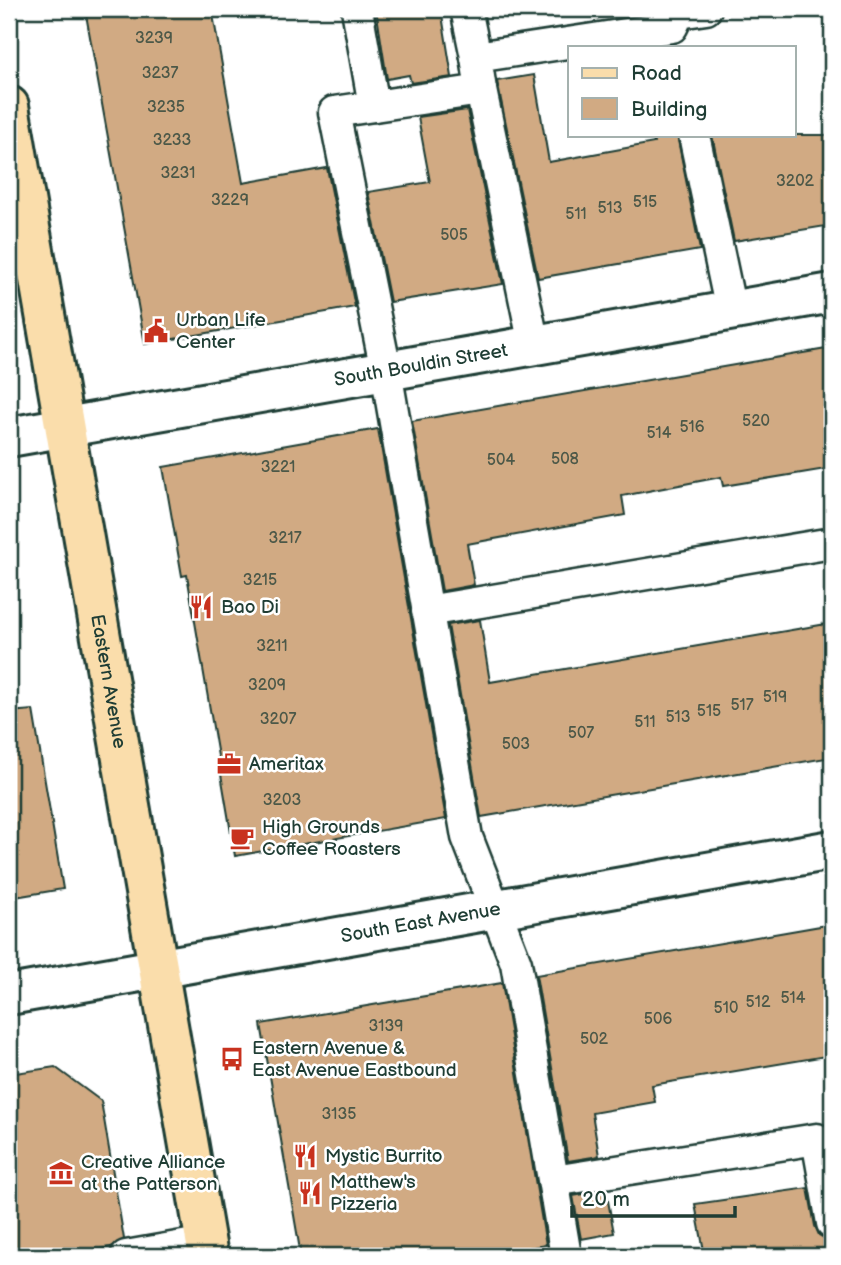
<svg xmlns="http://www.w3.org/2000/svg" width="841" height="1265" viewBox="0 0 841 1265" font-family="'Balsamiq Sans',sans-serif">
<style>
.building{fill:#d1aa83;stroke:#1f3d34;stroke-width:2}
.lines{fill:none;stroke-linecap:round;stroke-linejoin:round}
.service-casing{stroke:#1f3d34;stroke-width:35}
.minor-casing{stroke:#1f3d34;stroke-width:44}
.tertiary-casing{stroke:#1f3d34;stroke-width:44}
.primary-casing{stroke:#1f3d34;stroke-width:44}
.service{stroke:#fff;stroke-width:30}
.minor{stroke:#fff;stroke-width:38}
.tertiary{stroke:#fff;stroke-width:38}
.primary{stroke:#faddab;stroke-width:38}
.labels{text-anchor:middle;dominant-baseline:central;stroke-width:5;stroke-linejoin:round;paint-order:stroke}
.number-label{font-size:16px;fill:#4c5848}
.poi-label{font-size:19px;fill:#1f3d34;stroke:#fff;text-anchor:start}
.street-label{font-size:19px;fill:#1f3d34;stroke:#fff}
</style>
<rect width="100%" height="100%" fill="#fff"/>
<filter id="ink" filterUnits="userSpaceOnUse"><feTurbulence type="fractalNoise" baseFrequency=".0143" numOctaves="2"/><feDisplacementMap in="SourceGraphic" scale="14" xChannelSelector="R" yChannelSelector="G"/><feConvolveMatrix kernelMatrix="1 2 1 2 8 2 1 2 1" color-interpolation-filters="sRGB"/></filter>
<g filter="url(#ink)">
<g class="building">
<polygon points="85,9 212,9 243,183 327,168 355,307 145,344"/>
<polygon points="376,9 441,9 452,77 411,83 409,75 387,79"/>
<polygon points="534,75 549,162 654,143 653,135 677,135 700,250 538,278 497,81"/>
<polygon points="467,110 503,284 390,302 368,192 430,182 418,117"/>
<polygon points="712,135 832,135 832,225 734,241"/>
<polygon points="832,348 832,468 723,486 721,477 622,496 625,515 467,544 474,585 442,591 412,421"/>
<polygon points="378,429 446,819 235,856 187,575 182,576 163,467"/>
<polygon points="480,620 490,682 832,623 832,757 481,817 448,625"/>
<polygon points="33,710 63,889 9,898 9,712"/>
<polygon points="832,924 832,1055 652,1085 655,1102 592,1113 599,1156 568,1161 536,975"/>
<polygon points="502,983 546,1245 477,1256 301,1256 261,1024"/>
<polygon points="55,1067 101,1101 124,1239 111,1247 58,1256 9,1256 9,1074"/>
<polygon points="808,1188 815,1226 819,1235 827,1240 830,1256 705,1256 695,1204"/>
<polygon points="606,1190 614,1233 581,1239 573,1196"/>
</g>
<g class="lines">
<g class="service-casing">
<g id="service">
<polyline points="357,9 374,106"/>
<polyline points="466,9 476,57"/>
<polyline points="481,90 534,345"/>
<polyline points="694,135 731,311"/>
<polyline points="427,611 832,543"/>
<polyline points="554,1181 817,1139 832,1223"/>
<polyline points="126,1256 206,1242"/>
<polyline points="566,1256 516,963 467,837 386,371 334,112 481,90 476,57 672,27 679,13 706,9"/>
</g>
</g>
<g class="minor-casing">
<g id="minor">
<path id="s1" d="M9,437L832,293"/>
</g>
</g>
<g class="tertiary-casing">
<g id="tertiary">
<path id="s2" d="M9,995L832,850"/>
</g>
</g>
<g class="primary-casing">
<g id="primary">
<path id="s3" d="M9,106L208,1256"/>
</g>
</g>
<use href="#service" class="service"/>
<use href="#minor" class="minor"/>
<use href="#tertiary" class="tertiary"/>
<use href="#primary" class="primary"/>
</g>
</g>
<defs>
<g id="civic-bare" transform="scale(1.89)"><path d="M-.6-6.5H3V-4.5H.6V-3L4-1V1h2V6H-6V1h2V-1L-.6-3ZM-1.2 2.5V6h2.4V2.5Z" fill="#c8321e" stroke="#fff" stroke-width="2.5" paint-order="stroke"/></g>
<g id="restaurant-bare" transform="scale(1.89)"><path d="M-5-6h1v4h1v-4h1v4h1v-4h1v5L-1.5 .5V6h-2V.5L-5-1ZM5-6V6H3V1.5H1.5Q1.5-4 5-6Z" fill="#c8321e" stroke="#fff" stroke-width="2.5" paint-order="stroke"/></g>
<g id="office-bare" transform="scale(1.89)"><path d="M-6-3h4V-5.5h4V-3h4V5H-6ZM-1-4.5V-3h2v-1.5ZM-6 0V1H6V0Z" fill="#c8321e" stroke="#fff" stroke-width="2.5" paint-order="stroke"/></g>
<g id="cafe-bare" transform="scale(1.89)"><path d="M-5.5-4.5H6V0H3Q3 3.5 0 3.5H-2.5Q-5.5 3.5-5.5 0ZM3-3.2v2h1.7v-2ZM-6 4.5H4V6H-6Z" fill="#c8321e" stroke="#fff" stroke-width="2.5" paint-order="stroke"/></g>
<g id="bus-bare" transform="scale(1.89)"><path d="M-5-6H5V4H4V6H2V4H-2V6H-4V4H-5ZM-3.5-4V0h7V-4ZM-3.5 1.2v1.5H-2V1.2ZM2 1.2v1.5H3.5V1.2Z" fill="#c8321e" stroke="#fff" stroke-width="2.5" paint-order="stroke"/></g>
<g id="museum-bare" transform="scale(1.89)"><path d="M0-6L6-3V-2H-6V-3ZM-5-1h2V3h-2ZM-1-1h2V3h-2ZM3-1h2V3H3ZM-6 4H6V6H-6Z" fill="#c8321e" stroke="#fff" stroke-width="2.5" paint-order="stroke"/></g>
</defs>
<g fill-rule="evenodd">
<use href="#civic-bare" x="156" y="331"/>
<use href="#restaurant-bare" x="201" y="607"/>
<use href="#office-bare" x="229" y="764"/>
<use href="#cafe-bare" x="242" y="838"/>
<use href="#bus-bare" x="232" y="1059"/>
<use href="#restaurant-bare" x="305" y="1156"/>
<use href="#museum-bare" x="61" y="1173"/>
<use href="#restaurant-bare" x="310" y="1193"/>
</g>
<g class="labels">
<g class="number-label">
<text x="154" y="38">3239</text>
<text x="160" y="73">3237</text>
<text x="166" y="107">3235</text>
<text x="172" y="140">3233</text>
<text x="178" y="173">3231</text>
<text x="795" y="181">3202</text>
<text x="230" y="200">3229</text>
<text x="645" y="202">515</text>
<text x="610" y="208">513</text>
<text x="576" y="214">511</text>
<text x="454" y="235">505</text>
<text x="756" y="421">520</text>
<text x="692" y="427">516</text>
<text x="659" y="433">514</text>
<text x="565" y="459">508</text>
<text x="501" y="460">504</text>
<text x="278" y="467">3221</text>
<text x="285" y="538">3217</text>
<text x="260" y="580">3215</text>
<text x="272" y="646">3211</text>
<text x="267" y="685">3209</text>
<text x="775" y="697">519</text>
<text x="742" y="705">517</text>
<text x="709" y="711">515</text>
<text x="678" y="717">513</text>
<text x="278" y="719">3207</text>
<text x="645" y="722">511</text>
<text x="581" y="733">507</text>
<text x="516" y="744">503</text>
<text x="282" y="800">3203</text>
<text x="793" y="998">514</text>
<text x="758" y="1002">512</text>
<text x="726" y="1008">510</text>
<text x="658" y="1019">506</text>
<text x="386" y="1026">3139</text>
<text x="594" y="1039">502</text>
<text x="339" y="1114">3135</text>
</g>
<g class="poi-label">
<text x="176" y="320">Urban Life<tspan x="176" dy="22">Center</tspan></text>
<text x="221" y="607">Bao Di</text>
<text x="249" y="764">Ameritax</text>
<text x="262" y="827">High Grounds<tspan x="262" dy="22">Coffee Roasters</tspan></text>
<text x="252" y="1048">Eastern Avenue &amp;<tspan x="252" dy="22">East Avenue Eastbound</tspan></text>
<text x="325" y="1156">Mystic Burrito</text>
<text x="81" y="1162">Creative Alliance<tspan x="81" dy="22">at the Patterson</tspan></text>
<text x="330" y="1182">Matthew's<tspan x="330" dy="22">Pizzeria</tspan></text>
</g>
<g class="street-label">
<text stroke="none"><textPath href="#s1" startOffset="418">South Bouldin Street</textPath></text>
<text stroke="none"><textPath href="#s3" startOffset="584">Eastern Avenue</textPath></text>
<text stroke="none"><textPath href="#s2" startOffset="418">South East Avenue</textPath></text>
</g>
</g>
<rect width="841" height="1265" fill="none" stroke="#fff" stroke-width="35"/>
<rect x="18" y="18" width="806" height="1230" fill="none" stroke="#1f3d34" stroke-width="2.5" filter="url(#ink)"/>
<rect x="568" y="46" width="228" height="91" fill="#ffffff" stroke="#a5b1ae" stroke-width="2"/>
<rect x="582" y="68" width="35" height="10" fill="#faddab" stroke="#a5b1ae" stroke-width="2"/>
<text x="631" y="80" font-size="21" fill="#1f3d34">Road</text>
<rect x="582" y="98" width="35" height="21" fill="#d1aa83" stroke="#a5b1ae" stroke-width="2"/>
<text x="631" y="116" font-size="21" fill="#1f3d34">Building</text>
<path d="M572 1206v10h163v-10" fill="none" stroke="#1f3d34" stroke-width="3.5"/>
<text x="582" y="1206" font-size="21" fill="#1f3d34" stroke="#ffffff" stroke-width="5" paint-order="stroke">20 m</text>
</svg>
